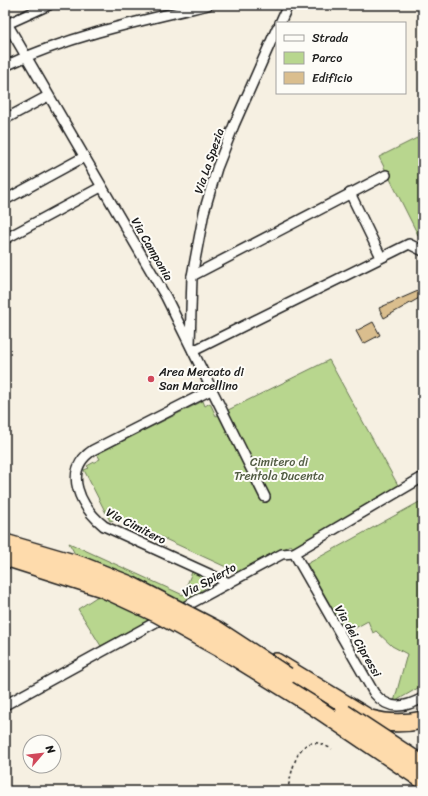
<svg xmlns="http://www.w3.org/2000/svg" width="428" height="796" viewBox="0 0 428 796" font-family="Sriracha,sans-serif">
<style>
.green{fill:#b8d68e;stroke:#6a7955}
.building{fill:#dabe8e;stroke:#1c1c1c}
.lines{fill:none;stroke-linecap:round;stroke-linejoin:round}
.street-casing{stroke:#1c1c1c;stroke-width:12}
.highway-casing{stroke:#1c1c1c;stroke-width:20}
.path{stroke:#1c1c1c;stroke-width:1.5;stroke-dasharray:3 3;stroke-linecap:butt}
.street{stroke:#fdfcf7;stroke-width:9}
.highway{stroke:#fedbac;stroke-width:17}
.highway-bridge-casing{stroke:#1c1c1c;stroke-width:20;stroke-linecap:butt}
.highway-bridge{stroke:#fedbac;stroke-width:17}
.poi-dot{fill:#d1495b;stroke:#fdfcf7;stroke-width:1.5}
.labels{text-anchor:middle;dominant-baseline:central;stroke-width:4;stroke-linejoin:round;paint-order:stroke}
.street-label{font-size:12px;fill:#1c1c1c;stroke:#fdfcf7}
.poi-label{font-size:12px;fill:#1c1c1c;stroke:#fdfcf7;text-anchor:start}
.park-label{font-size:12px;fill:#535d44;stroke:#fdfcf7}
</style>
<rect width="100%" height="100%" fill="#f6f0e2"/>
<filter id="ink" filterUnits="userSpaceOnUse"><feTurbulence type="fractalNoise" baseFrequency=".025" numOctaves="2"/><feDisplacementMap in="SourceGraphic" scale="8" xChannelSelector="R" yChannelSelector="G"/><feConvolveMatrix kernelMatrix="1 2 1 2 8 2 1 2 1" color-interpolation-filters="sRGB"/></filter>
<g filter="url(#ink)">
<g class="green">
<polygon points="423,135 423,245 379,157"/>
<polygon points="329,360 399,487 294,549 291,545 239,573 128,522 124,524 120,518 110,521 84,470 89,468 87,466 100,459 97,454 203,401 205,406 210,403 216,416"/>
<polygon points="423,500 423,685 394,702 407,654 392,646 376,631 373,633 368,621 346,633 307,564"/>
<polygon points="69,543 183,595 192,572 204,577 207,584 205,588 194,597 101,646 78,609 98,596"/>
</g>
<g class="building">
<polygon points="418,291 421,297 384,318 379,308"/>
<polygon points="373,322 380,335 363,344 356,331"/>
</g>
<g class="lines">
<g class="street-casing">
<g id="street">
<polyline points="5,20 166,297 265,497"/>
<polyline points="280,23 288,5"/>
<polyline points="7,24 49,5"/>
<path d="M5,66C69,36 139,21 208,5"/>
<polyline points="5,119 48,96"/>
<polyline points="350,193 381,257"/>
<polyline points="5,200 84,157"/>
<polyline points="5,239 101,187"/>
<polyline points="192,276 386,175"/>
<polyline points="190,344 192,276 204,212 217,168 234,125 277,28"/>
<polyline points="193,351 409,244 423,251"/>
<path d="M211,390L93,450C61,471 81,507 104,526L229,583"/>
<path d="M294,553L374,693C389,711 404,708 423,698"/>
<polyline points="177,611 282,554 294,553 423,477"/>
<polyline points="5,705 165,617"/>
</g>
</g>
<g class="highway-casing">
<path id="highway" d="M276,662L370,719C388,724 405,724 423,720"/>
</g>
<path class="path" d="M287,791C292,775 295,739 318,743C322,744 328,747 332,749"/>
<use href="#street" class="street"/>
<use href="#highway" class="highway"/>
<g class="highway-bridge-casing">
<g id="highway-bridge">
<polyline points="5,543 80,565 130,585 217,630 287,676"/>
<polyline points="5,557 102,588 158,614 225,651 312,705 423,780"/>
<polyline points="344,713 423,765"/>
</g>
</g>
<use href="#highway-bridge" class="highway-bridge"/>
</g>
</g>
<circle class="poi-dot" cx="151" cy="379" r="4"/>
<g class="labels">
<g class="street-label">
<text transform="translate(209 161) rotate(-71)">Via La Spezia</text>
<text transform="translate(152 249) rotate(60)">Via Campania</text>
<text transform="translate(136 526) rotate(27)">Via Cimitero</text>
<text transform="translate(209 580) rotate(-28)">Via Spierto</text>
<text transform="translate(358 641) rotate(60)">Via dei Cipressi</text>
</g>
<g class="poi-label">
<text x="159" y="372">Area Mercato di<tspan x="159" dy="14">San Marcellino</tspan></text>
</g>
<g class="park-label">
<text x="279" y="462">Cimitero di<tspan x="279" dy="14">Trentola Ducenta</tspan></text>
</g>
</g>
<rect width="428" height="796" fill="none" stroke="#fdfcf7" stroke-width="20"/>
<rect x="10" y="10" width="408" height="776" fill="none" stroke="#1c1c1c" stroke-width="1.5" filter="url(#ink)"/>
<rect x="276" y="22" width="130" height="72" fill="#fdfcf7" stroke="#a3a29f"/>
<rect x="284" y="35" width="20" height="6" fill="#fdfcf7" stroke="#a3a29f"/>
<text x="312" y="42" font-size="12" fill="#1c1c1c">Strada</text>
<rect x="284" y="52" width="20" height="12" fill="#b8d68e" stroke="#a3a29f"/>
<text x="312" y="62" font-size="12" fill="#1c1c1c">Parco</text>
<rect x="284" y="72" width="20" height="12" fill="#dabe8e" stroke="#a3a29f"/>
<text x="312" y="82" font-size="12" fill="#1c1c1c">Edificio</text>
<g transform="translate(42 754) rotate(62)"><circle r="19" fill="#fdfcf7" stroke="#a3a29f"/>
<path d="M0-3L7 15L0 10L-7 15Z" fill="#d1495b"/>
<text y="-6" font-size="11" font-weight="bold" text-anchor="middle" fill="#1c1c1c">N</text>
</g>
</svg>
